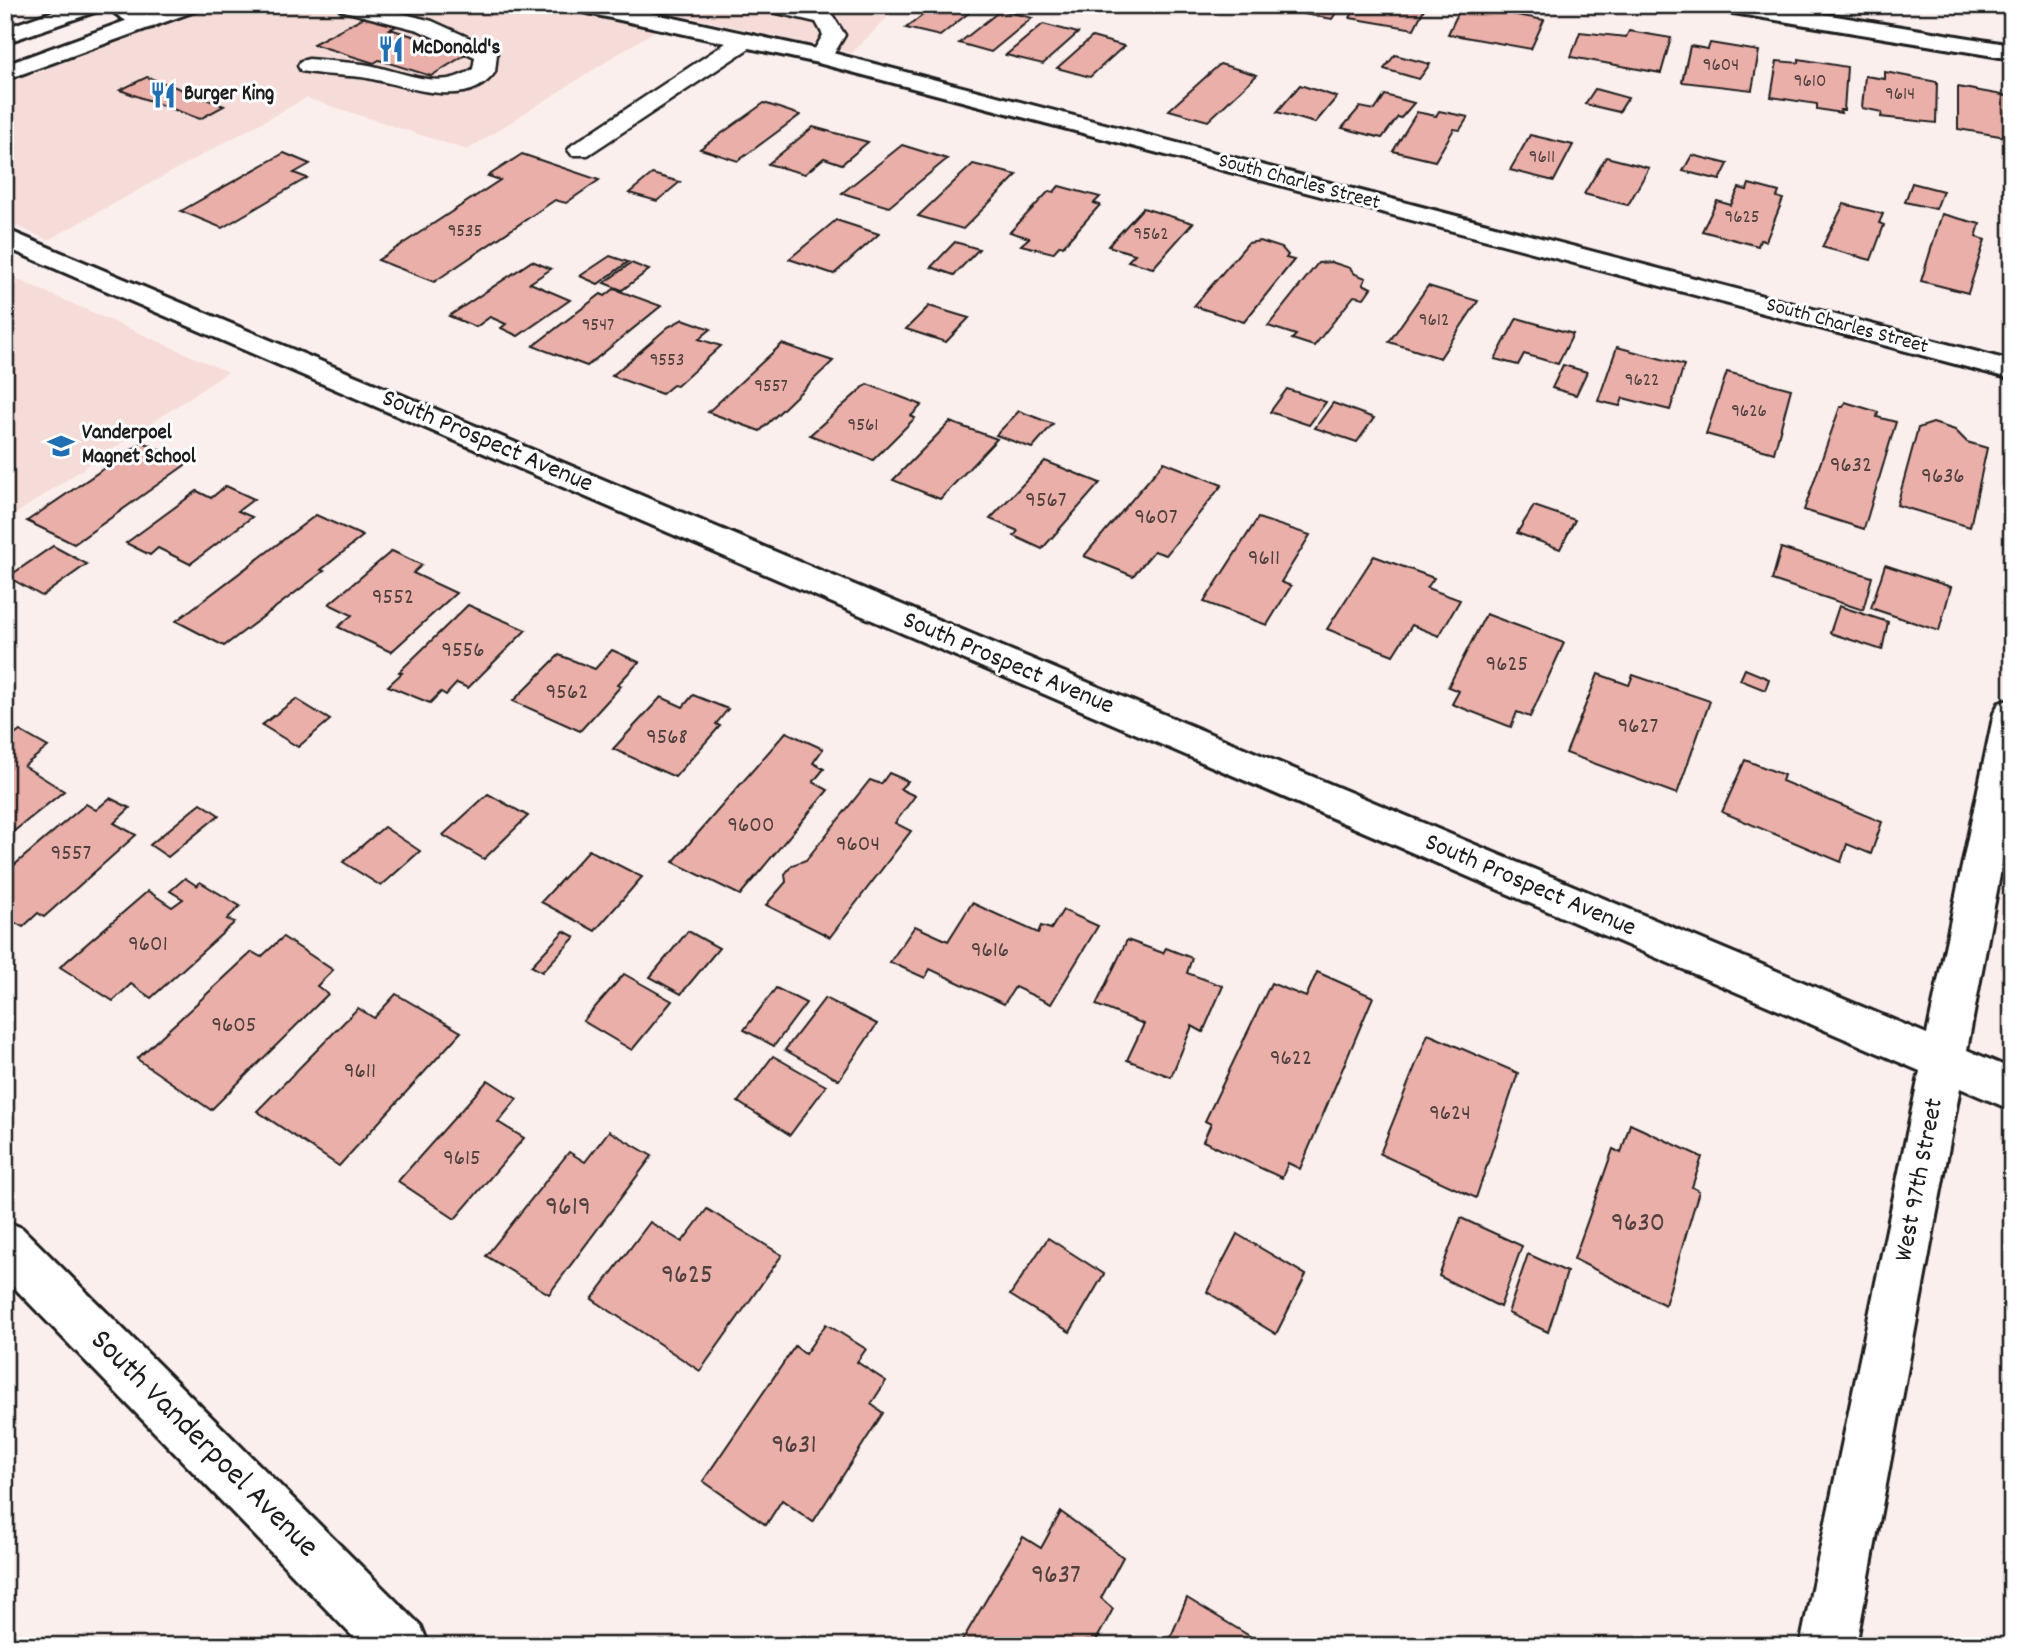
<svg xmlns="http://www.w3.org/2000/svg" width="2017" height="1651" viewBox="0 0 2017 1651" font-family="Dekko,sans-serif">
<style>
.built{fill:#f6dcd9}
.building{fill:#eaafa9;stroke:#1c1c1c;stroke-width:2}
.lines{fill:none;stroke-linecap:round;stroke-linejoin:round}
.service-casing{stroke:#1c1c1c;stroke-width:5}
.minor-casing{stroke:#1c1c1c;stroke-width:6}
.secondary-casing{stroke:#1c1c1c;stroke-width:6}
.primary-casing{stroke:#1c1c1c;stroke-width:6}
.service{fill:#fff;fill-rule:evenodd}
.minor{fill:#fff;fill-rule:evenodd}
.secondary{fill:#fff;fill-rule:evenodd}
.primary{fill:#fff;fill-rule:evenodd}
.labels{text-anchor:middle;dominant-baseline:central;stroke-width:6;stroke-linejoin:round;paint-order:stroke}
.far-number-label{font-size:19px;fill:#50413f}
.far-poi-label{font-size:21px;font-weight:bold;fill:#1c1c1c;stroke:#fff;text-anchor:start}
.far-street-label{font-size:21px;fill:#1c1c1c;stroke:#fff}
.number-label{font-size:23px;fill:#50413f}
.street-label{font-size:26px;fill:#1c1c1c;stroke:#fff}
.near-number-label{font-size:28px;fill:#50413f}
.near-street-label{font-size:32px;fill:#1c1c1c;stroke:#fff}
</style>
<rect width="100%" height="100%" fill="#fbefee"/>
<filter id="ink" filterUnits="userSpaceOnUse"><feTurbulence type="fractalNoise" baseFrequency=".0143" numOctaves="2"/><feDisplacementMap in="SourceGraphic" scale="14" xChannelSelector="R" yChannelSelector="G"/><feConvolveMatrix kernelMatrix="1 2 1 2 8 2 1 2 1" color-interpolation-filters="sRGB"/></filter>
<g filter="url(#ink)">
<g class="built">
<polygon points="220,5 900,5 852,53 680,15 467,150 306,98 48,240 5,221 5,84"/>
<polygon points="5,274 228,372 5,521"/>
</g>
<g class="building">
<polygon points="936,5 967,5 976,7 940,36 906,28"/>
<polygon points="1272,5 1341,5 1332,19 1270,8"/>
<polygon points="1357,5 1426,5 1414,29 1350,18"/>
<polygon points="1462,5 1484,5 1513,10 1512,14 1544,20 1531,49 1448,34"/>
<polygon points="1001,10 1032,18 991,52 959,43"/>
<polygon points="364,17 397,26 390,29 468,53 431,76 379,60 374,63 313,44"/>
<polygon points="1043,24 1078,33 1043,64 1006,55"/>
<polygon points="1629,31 1671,38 1661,73 1571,57 1580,32 1626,37"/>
<polygon points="1092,37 1124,46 1090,77 1057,68"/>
<polygon points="1710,43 1759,51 1752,90 1682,82 1690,46 1708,49"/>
<polygon points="1395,55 1430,64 1419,79 1384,69"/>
<polygon points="1799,59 1847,67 1844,110 1840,110 1841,113 1817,109 1817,104 1771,97 1777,61 1799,63"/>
<polygon points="1220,64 1257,75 1208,121 1169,110"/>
<polygon points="1885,72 1937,82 1936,123 1881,117 1882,112 1862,108 1865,76 1885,79"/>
<polygon points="147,77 175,87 224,106 200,119 120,90"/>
<polygon points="1300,85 1337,97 1315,123 1277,112"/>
<polygon points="1958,87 2008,96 2008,100 2012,101 2012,138 1958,129"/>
<polygon points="1595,89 1628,98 1619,112 1585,104"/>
<polygon points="1385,95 1414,103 1401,118 1398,117 1382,138 1342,128 1360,107 1375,110"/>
<polygon points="764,103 800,115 738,161 700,149"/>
<polygon points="1439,111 1468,117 1460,130 1454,129 1435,161 1393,151 1417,112 1436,116"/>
<polygon points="813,127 868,142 842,164 824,158 805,174 768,164"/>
<polygon points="1530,135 1573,145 1554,181 1510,170"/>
<polygon points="902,145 947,159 889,207 842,193"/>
<polygon points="284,153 310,164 294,173 307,178 222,228 181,211"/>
<polygon points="522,154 599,180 566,203 555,200 434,282 378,260 500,180 488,176"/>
<polygon points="1692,155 1728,164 1720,180 1683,171"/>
<polygon points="1606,157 1649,168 1628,205 1584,194"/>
<polygon points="973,164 1017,175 963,229 918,216"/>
<polygon points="652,174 680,182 657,201 629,193"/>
<polygon points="1912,183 1943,191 1936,209 1905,202"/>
<polygon points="1749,184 1779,192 1777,197 1783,199 1766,241 1760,240 1758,246 1702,231 1717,201 1731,205 1739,188 1747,190"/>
<polygon points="1059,186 1100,197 1094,203 1100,205 1063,246 1060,245 1053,253 1021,245 1029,238 1010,232 1049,191 1054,192"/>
<polygon points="1844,204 1883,214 1879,223 1884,225 1871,260 1822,247"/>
<polygon points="1143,208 1193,223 1153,268 1128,261 1135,254 1108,246"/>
<polygon points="1942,214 1980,224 1976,237 1985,240 1968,293 1921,281"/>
<polygon points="836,220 879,234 834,274 789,259"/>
<polygon points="1260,241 1282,248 1288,255 1286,258 1294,260 1244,322 1194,306 1248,243"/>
<polygon points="955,242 979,249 954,275 931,267"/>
<polygon points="610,256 628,262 598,284 580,276"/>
<polygon points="532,261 551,269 530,283 570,300 518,336 501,328 506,324 490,317 476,327 449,316"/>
<polygon points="1331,262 1350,268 1355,274 1366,278 1363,284 1371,288 1364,298 1354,296 1314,346 1292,339 1296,335 1268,326 1318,263"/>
<polygon points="631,263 649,270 622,290 604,283"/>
<polygon points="1428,286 1478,301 1440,358 1389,342"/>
<polygon points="614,289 661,306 587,366 533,346 601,294 605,296"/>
<polygon points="929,306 969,318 946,342 906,329"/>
<polygon points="1517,318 1573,334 1558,364 1524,354 1518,365 1495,359"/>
<polygon points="683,319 711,329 699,339 721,346 677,386 673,385 662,394 612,376 668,327"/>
<polygon points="782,344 833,361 760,431 708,412"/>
<polygon points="1617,347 1684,365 1670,410 1623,398 1620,406 1598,401"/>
<polygon points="1563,365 1587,372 1576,395 1552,388"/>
<polygon points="1727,372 1791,389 1774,453 1706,434"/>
<polygon points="867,384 922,405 911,416 915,418 873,460 810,435"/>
<polygon points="1287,389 1326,402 1309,425 1270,412"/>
<polygon points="1845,402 1878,412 1877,417 1896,422 1864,529 1804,510 1840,407 1843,407"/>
<polygon points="1333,403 1374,418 1357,442 1315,428"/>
<polygon points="1019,411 1053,424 1032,448 996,435"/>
<polygon points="950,422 997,439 940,499 893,480"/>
<polygon points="1933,423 1955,430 1967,442 1987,448 1970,527 1897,505 1918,428"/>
<polygon points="143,442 188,463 74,544 27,521"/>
<polygon points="1045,461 1100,483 1042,549 1014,536 1018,531 990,519"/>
<polygon points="1164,462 1222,485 1166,555 1154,551 1133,576 1084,556"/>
<polygon points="226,486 254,499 238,511 252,517 190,564 158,548 150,555 126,543 197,491 211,498"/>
<polygon points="1534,506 1575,520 1560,549 1517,533"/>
<polygon points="316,515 363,536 321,570 324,571 224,646 176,621"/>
<polygon points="1258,518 1310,535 1281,582 1291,586 1267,625 1204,602"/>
<polygon points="53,546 87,564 42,596 8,577"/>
<polygon points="1781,548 1872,577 1863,610 1772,580"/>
<polygon points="392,551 422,565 413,573 456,593 391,652 338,627 352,615 329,604"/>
<polygon points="1374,556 1434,578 1427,588 1460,600 1439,636 1412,625 1393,655 1327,629"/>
<polygon points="1885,565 1951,587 1939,631 1871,608"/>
<polygon points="468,605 526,630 468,688 457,683 446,695 441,692 430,703 388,686 402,673 399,672"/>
<polygon points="1839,606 1888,622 1882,650 1830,633"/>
<polygon points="1486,614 1564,643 1530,717 1517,712 1511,727 1452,704 1459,691 1448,687"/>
<polygon points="612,650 639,662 617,685 621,686 580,731 513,701 559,655 595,669"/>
<polygon points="1745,669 1769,679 1765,690 1740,680"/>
<polygon points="1598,674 1629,685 1633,675 1710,701 1677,794 1566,753"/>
<polygon points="693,695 728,709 716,724 720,726 675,777 613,749 661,697 683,707"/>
<polygon points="296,699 330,720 298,747 262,725"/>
<polygon points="20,731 48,747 24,766 64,791 8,836 5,834 5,742"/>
<polygon points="786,732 823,749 813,763 824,769 813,782 828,790 740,895 673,862"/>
<polygon points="1745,760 1784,775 1782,781 1882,822 1871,854 1847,844 1841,862 1722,812"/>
<polygon points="889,773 908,781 900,789 915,796 895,823 911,831 830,937 766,905 786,882 785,874 792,865 806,860 870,780 881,784"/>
<polygon points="488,794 528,816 484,859 443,835"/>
<polygon points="110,798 130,808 114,823 136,835 44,917 38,913 23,927 5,917 5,873 86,804 96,810"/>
<polygon points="201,803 219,815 168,857 150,845"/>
<polygon points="384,827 420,851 381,886 343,862"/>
<polygon points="589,850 642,877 595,931 541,902"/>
<polygon points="185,878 197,886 200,882 240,906 227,919 235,922 151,998 131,984 113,1001 60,967 148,891 172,907 183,899 170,891"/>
<polygon points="972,903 1038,933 1041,926 1051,929 1063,910 1098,926 1051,1004 1015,987 1004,1004 930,969 925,978 890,962 915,926 948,941"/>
<polygon points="564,931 575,937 542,972 531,966"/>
<polygon points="688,931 719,948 681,994 650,977"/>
<polygon points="283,937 333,970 317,986 328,994 211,1110 137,1059 252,952 261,957"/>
<polygon points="1127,940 1163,953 1166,948 1192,958 1187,973 1223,986 1203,1032 1192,1026 1171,1077 1127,1060 1144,1024 1096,1005"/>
<polygon points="1317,972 1373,997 1300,1169 1288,1163 1282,1178 1203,1141 1211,1124 1205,1121 1271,983 1306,997"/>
<polygon points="624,974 672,1001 632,1050 583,1021"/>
<polygon points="776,988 806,1003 774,1046 744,1030"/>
<polygon points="396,994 461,1032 339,1166 257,1111 358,1008 374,1018"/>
<polygon points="825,998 877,1024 839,1080 785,1050"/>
<polygon points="1428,1034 1518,1073 1476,1198 1380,1154"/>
<polygon points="773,1056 826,1086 790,1135 738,1102"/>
<polygon points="488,1080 517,1099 498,1122 524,1138 455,1219 398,1181"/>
<polygon points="1630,1124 1702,1157 1692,1187 1699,1191 1665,1305 1574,1259 1613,1149 1621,1153"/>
<polygon points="609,1131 652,1156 549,1294 486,1256 569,1152 585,1162"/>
<polygon points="707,1209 782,1255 700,1371 592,1299 650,1222 682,1242"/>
<polygon points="1461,1218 1522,1246 1500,1307 1439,1276"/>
<polygon points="1237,1234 1306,1275 1276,1334 1207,1292"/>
<polygon points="1048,1238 1104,1274 1070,1332 1010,1295"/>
<polygon points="1528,1254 1567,1272 1548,1332 1508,1313"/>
<polygon points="826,1324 866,1349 857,1362 886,1381 871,1404 883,1413 813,1522 782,1500 766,1525 703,1481 795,1346 805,1354"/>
<polygon points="1061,1512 1123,1557 1101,1598 1113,1609 1093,1646 959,1646 1023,1537 1041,1548"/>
<polygon points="1187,1598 1266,1646 1167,1646"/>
</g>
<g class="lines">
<g class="service-casing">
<g id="service">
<path d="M370,5L432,21L494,49L497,54L495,72C466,114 399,82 361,77C341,75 321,75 301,71L298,66L301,61L309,59C327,61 345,62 363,64C402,70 437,93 473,69L475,57L418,30L340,10L337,6Z"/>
<polygon points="757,5 798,5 831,13 845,35 829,62 813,62 810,57 823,35 816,22 760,9"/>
<polygon points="746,34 754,35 757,40 754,45 588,155 572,155 568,150 572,145 738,35"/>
</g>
</g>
<g class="minor-casing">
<g id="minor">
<path d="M107,5H133L156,22L153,27C138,30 116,17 107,5Z"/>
<polygon points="572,5 614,5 821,50 2012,361 2012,379 818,63 583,12 575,10"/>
<polygon points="5,229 1927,1034 1994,713 1999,703 2012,699 2012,811 1967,1050 2012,1069 2012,1110 1960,1088 1856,1646 1800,1646 1920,1071 5,247"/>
<polygon points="5,1221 22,1228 421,1626 429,1646 362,1646 5,1278"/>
</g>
</g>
<g class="secondary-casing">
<polygon id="secondary" points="1716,5 1768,5 2012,45 2012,59 1727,12 1719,10"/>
</g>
<g class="primary-casing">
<g id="primary">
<polygon points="71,5 104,5 101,10 5,43 5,28"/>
<polygon points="169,5 201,5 198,10 5,80 5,65"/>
</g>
</g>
<use href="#service" class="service"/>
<use href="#minor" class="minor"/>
<use href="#secondary" class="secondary"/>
<use href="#primary" class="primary"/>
</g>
</g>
<defs>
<g id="restaurant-bare" transform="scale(2.1)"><path d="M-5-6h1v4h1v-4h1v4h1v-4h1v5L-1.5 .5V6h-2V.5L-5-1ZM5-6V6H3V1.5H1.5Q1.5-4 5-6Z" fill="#1f6fb2" stroke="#fff" stroke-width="2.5" paint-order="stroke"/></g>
<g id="school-bare" transform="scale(2.1)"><path d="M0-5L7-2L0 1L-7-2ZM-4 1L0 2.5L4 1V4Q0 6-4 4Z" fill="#1f6fb2" stroke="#fff" stroke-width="2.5" paint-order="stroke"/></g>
</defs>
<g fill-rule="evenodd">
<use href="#restaurant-bare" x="391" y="49"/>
<use href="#restaurant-bare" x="163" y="95"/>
<use href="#school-bare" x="61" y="446"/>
</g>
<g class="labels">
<g class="far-number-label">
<text x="1721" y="66">9604</text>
<text x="1810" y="82">9610</text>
<text x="1900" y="95">9614</text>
<text x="1542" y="158">9611</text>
<text x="1742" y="218">9625</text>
<text x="465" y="232">9535</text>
<text x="1151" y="235">9562</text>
<text x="1434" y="321">9612</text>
<text x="598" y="326">9547</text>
<text x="667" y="361">9553</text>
<text x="1642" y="381">9622</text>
<text x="771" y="387">9557</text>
<text x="1749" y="412">9626</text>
<text x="863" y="426">9561</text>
</g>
<g class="far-poi-label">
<text x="412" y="49">McDonald's</text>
<text x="184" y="95">Burger King</text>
<text x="82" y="434">Vanderpoel<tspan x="82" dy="24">Magnet School</tspan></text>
</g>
<g class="far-street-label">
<text transform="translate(1299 183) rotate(15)">South Charles Street</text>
<text transform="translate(1847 327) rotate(15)">South Charles Street</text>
</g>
<g class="number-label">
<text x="1851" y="466">9632</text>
<text x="1943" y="477">9636</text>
<text x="1046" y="501">9567</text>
<text x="1156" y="518">9607</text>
<text x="1264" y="559">9611</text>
<text x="393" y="598">9552</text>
<text x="463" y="651">9556</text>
<text x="1507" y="665">9625</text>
<text x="567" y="693">9562</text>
<text x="1638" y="727">9627</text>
<text x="667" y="738">9568</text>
<text x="751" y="826">9600</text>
<text x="858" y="845">9604</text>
<text x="71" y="854">9557</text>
<text x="148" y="945">9601</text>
<text x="990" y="951">9616</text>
<text x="234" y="1026">9605</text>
<text x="1291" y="1059">9622</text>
<text x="360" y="1072">9611</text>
<text x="1450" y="1114">9624</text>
<text x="462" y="1159">9615</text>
</g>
<g class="street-label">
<text transform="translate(487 442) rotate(23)">South Prospect Avenue</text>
<text transform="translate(1008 664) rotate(23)">South Prospect Avenue</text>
<text transform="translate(1530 886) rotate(23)">South Prospect Avenue</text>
<text transform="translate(1920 1180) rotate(-79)">West 97th Street</text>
</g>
<g class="near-number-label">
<text x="568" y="1209">9619</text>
<text x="1638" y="1225">9630</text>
<text x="687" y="1277">9625</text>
<text x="794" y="1447">9631</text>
<text x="1056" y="1577">9637</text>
</g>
<g class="near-street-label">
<text transform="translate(203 1445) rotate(45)">South Vanderpoel Avenue</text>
</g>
</g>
<rect width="2017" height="1651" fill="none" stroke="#fff" stroke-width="28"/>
<rect x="14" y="14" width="1989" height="1623" fill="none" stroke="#1c1c1c" stroke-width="2.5" filter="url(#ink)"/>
</svg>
